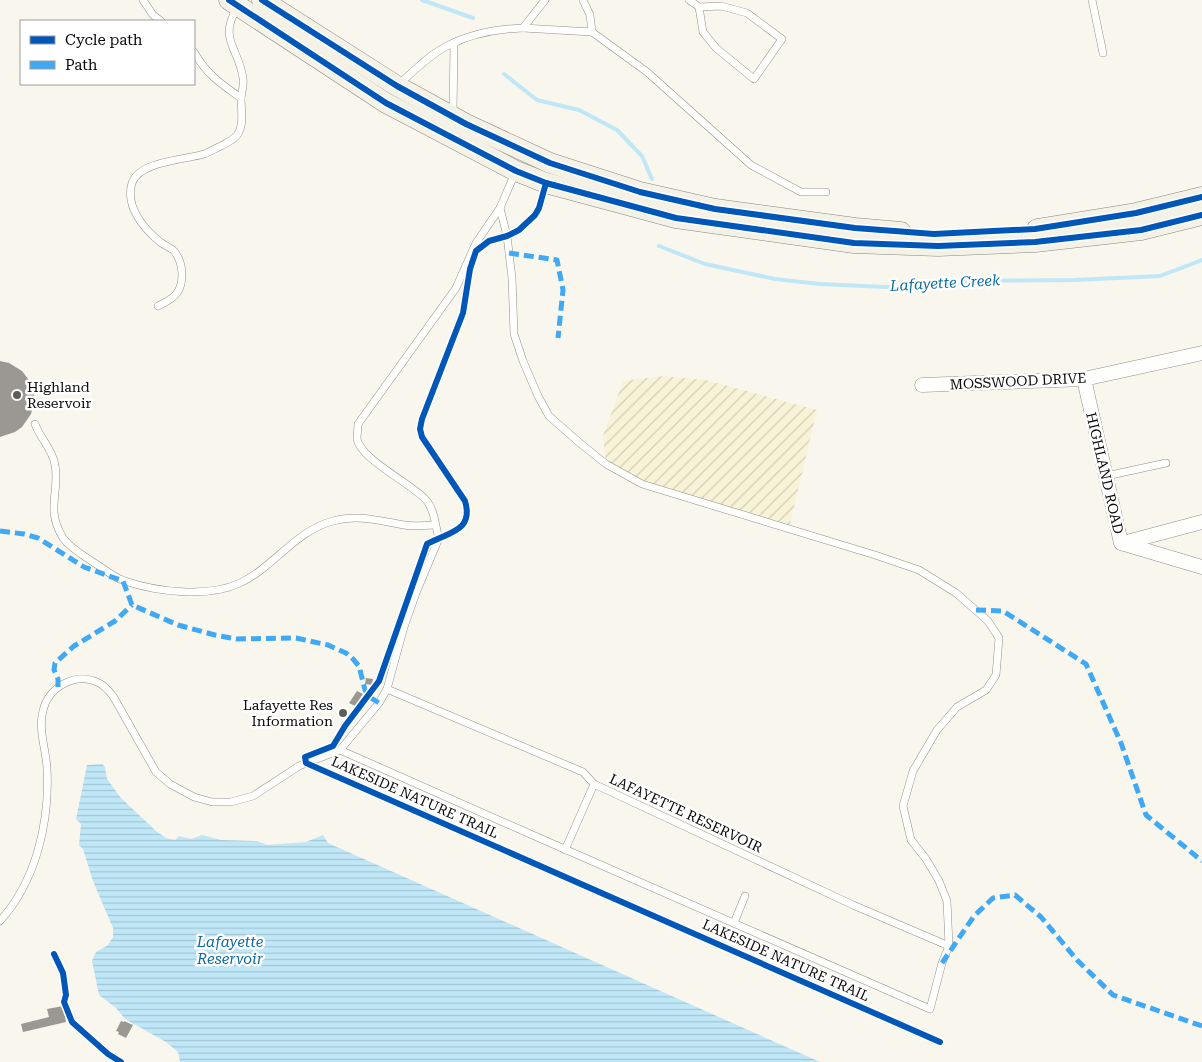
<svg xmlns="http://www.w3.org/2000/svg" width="1202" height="1062" viewBox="0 0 1202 1062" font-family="'Roboto Serif',serif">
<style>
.farmland{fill:url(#farmland-furrows)}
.water{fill:url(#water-rules)}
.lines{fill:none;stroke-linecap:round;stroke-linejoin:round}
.stream{stroke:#c0e7f7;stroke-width:4}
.building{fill:#9b9893}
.lane-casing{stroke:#92908c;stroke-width:8}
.street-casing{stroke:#92908c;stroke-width:15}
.secondary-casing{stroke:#888783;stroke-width:21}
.lane{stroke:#fefefc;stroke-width:7}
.street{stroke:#fefefc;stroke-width:14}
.secondary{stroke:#f4f2e7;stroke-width:20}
.quiet{stroke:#3fa9f5;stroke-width:5;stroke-dasharray:10 5;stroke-linecap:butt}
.cycleway-casing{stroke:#fff;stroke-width:9}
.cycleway{stroke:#0057b8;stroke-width:6}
.poi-dot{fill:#5e5d59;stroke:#fff;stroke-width:2}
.labels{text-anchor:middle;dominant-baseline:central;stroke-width:5;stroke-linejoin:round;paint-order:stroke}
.street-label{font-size:14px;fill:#0a0a0a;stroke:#fff}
.poi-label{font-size:14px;fill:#0a0a0a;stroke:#fff;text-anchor:start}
.water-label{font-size:15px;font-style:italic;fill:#0c6ba3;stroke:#fff}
</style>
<defs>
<pattern id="farmland-furrows" width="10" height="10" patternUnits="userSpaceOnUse" patternTransform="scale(1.25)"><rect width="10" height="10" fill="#f8f2d7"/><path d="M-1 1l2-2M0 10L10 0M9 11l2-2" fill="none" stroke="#d3ceb7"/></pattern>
<pattern id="water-rules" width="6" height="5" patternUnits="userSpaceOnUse" patternTransform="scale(1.25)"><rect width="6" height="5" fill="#c0e7f7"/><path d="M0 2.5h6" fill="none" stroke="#a4c5d2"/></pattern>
</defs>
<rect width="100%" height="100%" fill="#f9f6ed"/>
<polygon class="farmland" points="664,376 706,380 817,410 789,528 642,484 606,464 603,436 623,381"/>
<polygon class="water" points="102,764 105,767 107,779 121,798 156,831 166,838 175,840 179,836 191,839 202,835 221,840 257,841 267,845 306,842 323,835 328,843 820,1062 180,1062 178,1052 166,1042 125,1019 116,1008 99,995 92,961 96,952 108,945 113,937 113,928 93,881 83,849 79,845 81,824 76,819 87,765"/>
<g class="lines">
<g class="stream">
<polyline points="422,0 473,18"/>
<polyline points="504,74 537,100 579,110 617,130 642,156 652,179"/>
<polyline points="659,246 705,264 775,279 820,284 885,287 936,286 971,281 1075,280 1160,276 1202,260"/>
</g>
</g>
<g class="building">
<polygon points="0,361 9,363 22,371 32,384 35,399 31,414 22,427 15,432 0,437"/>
<polygon points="366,678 373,679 372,685 365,684"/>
<polygon points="357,691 363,694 355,706 349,703"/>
<polygon points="343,708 347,711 342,718 338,714"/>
<polygon points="63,1006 66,1022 23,1032 21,1024 49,1017 47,1009"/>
<polygon points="121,1021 124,1022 124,1021 133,1025 126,1038 118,1034 119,1032 116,1031"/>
</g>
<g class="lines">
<g class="lane-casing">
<g id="lane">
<polyline points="143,0 153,15 161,21"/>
<polyline points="583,0 590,15 592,32"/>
<polyline points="689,0 699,7 721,6 747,13 782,39 754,79 716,48 703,32 699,7"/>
<polyline points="1092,0 1103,53"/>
<path d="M237,8C218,39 239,49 243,78C244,85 242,92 241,98"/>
<polyline points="523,28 592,32 647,72 751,165 801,192 826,192"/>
<path d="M398,85C413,72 429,55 447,46C470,34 498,29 523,28L545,0"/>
<polyline points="453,113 454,43"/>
<path d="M158,306C164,303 173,299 177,293C185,281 183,260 173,250C169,247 164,245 160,242C143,228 125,206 132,183C139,161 185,160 204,154C210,152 216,148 221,146C228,142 236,139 239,132C244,122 241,108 241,98C221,84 207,75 194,52"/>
<path d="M35,424C40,438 53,450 55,465C60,493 45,508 63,538C70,548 83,555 93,562C103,568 114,578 125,581C157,592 208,598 240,583C274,567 295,531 333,521C358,514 380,521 404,525C414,527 425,525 434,525"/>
<polyline points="1106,476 1166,463"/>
<polyline points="387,689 583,772 594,784 853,905 949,946"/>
<polyline points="340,750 537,837 930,1009 942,963 949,946 947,901 939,881 926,859 911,840 903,806 913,771 937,730 957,707 986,690 996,675 999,638 988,621 956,593 919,570 875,555 642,484 606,464 581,444 549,416 538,396 523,361 514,334 512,278 507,236 500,208"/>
<polyline points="565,850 594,784"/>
<path d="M0,921C36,881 50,822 47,768C46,750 38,729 43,711C48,687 76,671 99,683C105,686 109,691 113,696L156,772L170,784L194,797L212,802H231L253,796L299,766L340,750L379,703L387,689L404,627L416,593L439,538C435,526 435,511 427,501C413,484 361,460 357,439C357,435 358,428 358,424L456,288L476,243L500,208L515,173"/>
<polyline points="734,923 745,896"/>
</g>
</g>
<g class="street-casing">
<g id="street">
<polyline points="1084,379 1121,543 1202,567"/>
<polyline points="922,385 1084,379 1202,353"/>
<polyline points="1123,543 1202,522"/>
</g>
</g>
<g class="secondary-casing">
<g id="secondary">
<polyline points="229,0 386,103 516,171 546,183 676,218 854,243 938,246 1035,242 1141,230 1202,215"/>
<polyline points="262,0 397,86 466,124 550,163 640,192 715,209 855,228 901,232"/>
<polyline points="1037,229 1136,213 1202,197"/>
</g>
</g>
<use href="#lane" class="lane"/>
<use href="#street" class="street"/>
<use href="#secondary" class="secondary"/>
<g class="quiet">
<polyline points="509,253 557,260 563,290 558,338"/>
<polyline points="0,531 24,534 38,538 84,567 123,581 132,605 178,625 215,635 236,639 296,638 328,645 346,653 353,659 359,666 365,690 368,696 379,703"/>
<polyline points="976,610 1003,611 1086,664 1121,743 1146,815 1202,861"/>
<polyline points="58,687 58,679 54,670 55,663 74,646 115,621 132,605"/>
<polyline points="942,963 974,916 993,898 1015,895 1041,917 1077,960 1113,995 1202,1026"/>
</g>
<g class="cycleway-casing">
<g id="cycleway">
<polyline points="229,0 386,103 516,171 546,183 676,218 854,243 938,246 1035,242 1141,230 1202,215"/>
<polyline points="262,0 397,86 466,124 550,163 640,192 715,209 855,228 934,234 1035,229 1136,213 1202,197"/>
<path d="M546,183L539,208L535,215L519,230L507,236L489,241L476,251L470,269L463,313L422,419L420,429L422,437L465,501C474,531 449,532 427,544L379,681L345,726L333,746L305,757L306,763L940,1042"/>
<polyline points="54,954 63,973 66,995 64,1002 72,1022 108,1054 121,1062"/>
</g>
</g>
<use href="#cycleway" class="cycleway"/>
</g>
<g class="poi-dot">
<circle cx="17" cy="395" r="5"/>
<circle cx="343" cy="713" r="5"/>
</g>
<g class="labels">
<g class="street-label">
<text transform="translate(1018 381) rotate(-3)">MOSSWOOD DRIVE</text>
<text transform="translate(1105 473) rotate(77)">HIGHLAND ROAD</text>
<text transform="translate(415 797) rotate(24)">LAKESIDE NATURE TRAIL</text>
<text transform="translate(686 813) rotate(25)">LAFAYETTE RESERVOIR</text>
<text transform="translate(786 960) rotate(24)">LAKESIDE NATURE TRAIL</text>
</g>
<g class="poi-label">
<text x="27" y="387">Highland<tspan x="27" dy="16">Reservoir</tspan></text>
<text x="333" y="705" text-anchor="end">Lafayette Res<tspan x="333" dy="16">Information</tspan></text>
</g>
<g class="water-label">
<text transform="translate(945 283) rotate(-3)">Lafayette Creek</text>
<text x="230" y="942">Lafayette<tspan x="230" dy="17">Reservoir</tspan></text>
</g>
</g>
<rect x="20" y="20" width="175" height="65" fill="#ffffff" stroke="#9d9d9d"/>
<rect x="30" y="36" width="25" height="8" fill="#0057b8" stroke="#9d9d9d"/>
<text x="65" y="45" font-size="15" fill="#0a0a0a">Cycle path</text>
<rect x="30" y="61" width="25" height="8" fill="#3fa9f5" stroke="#9d9d9d"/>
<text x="65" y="70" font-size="15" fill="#0a0a0a">Path</text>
</svg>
